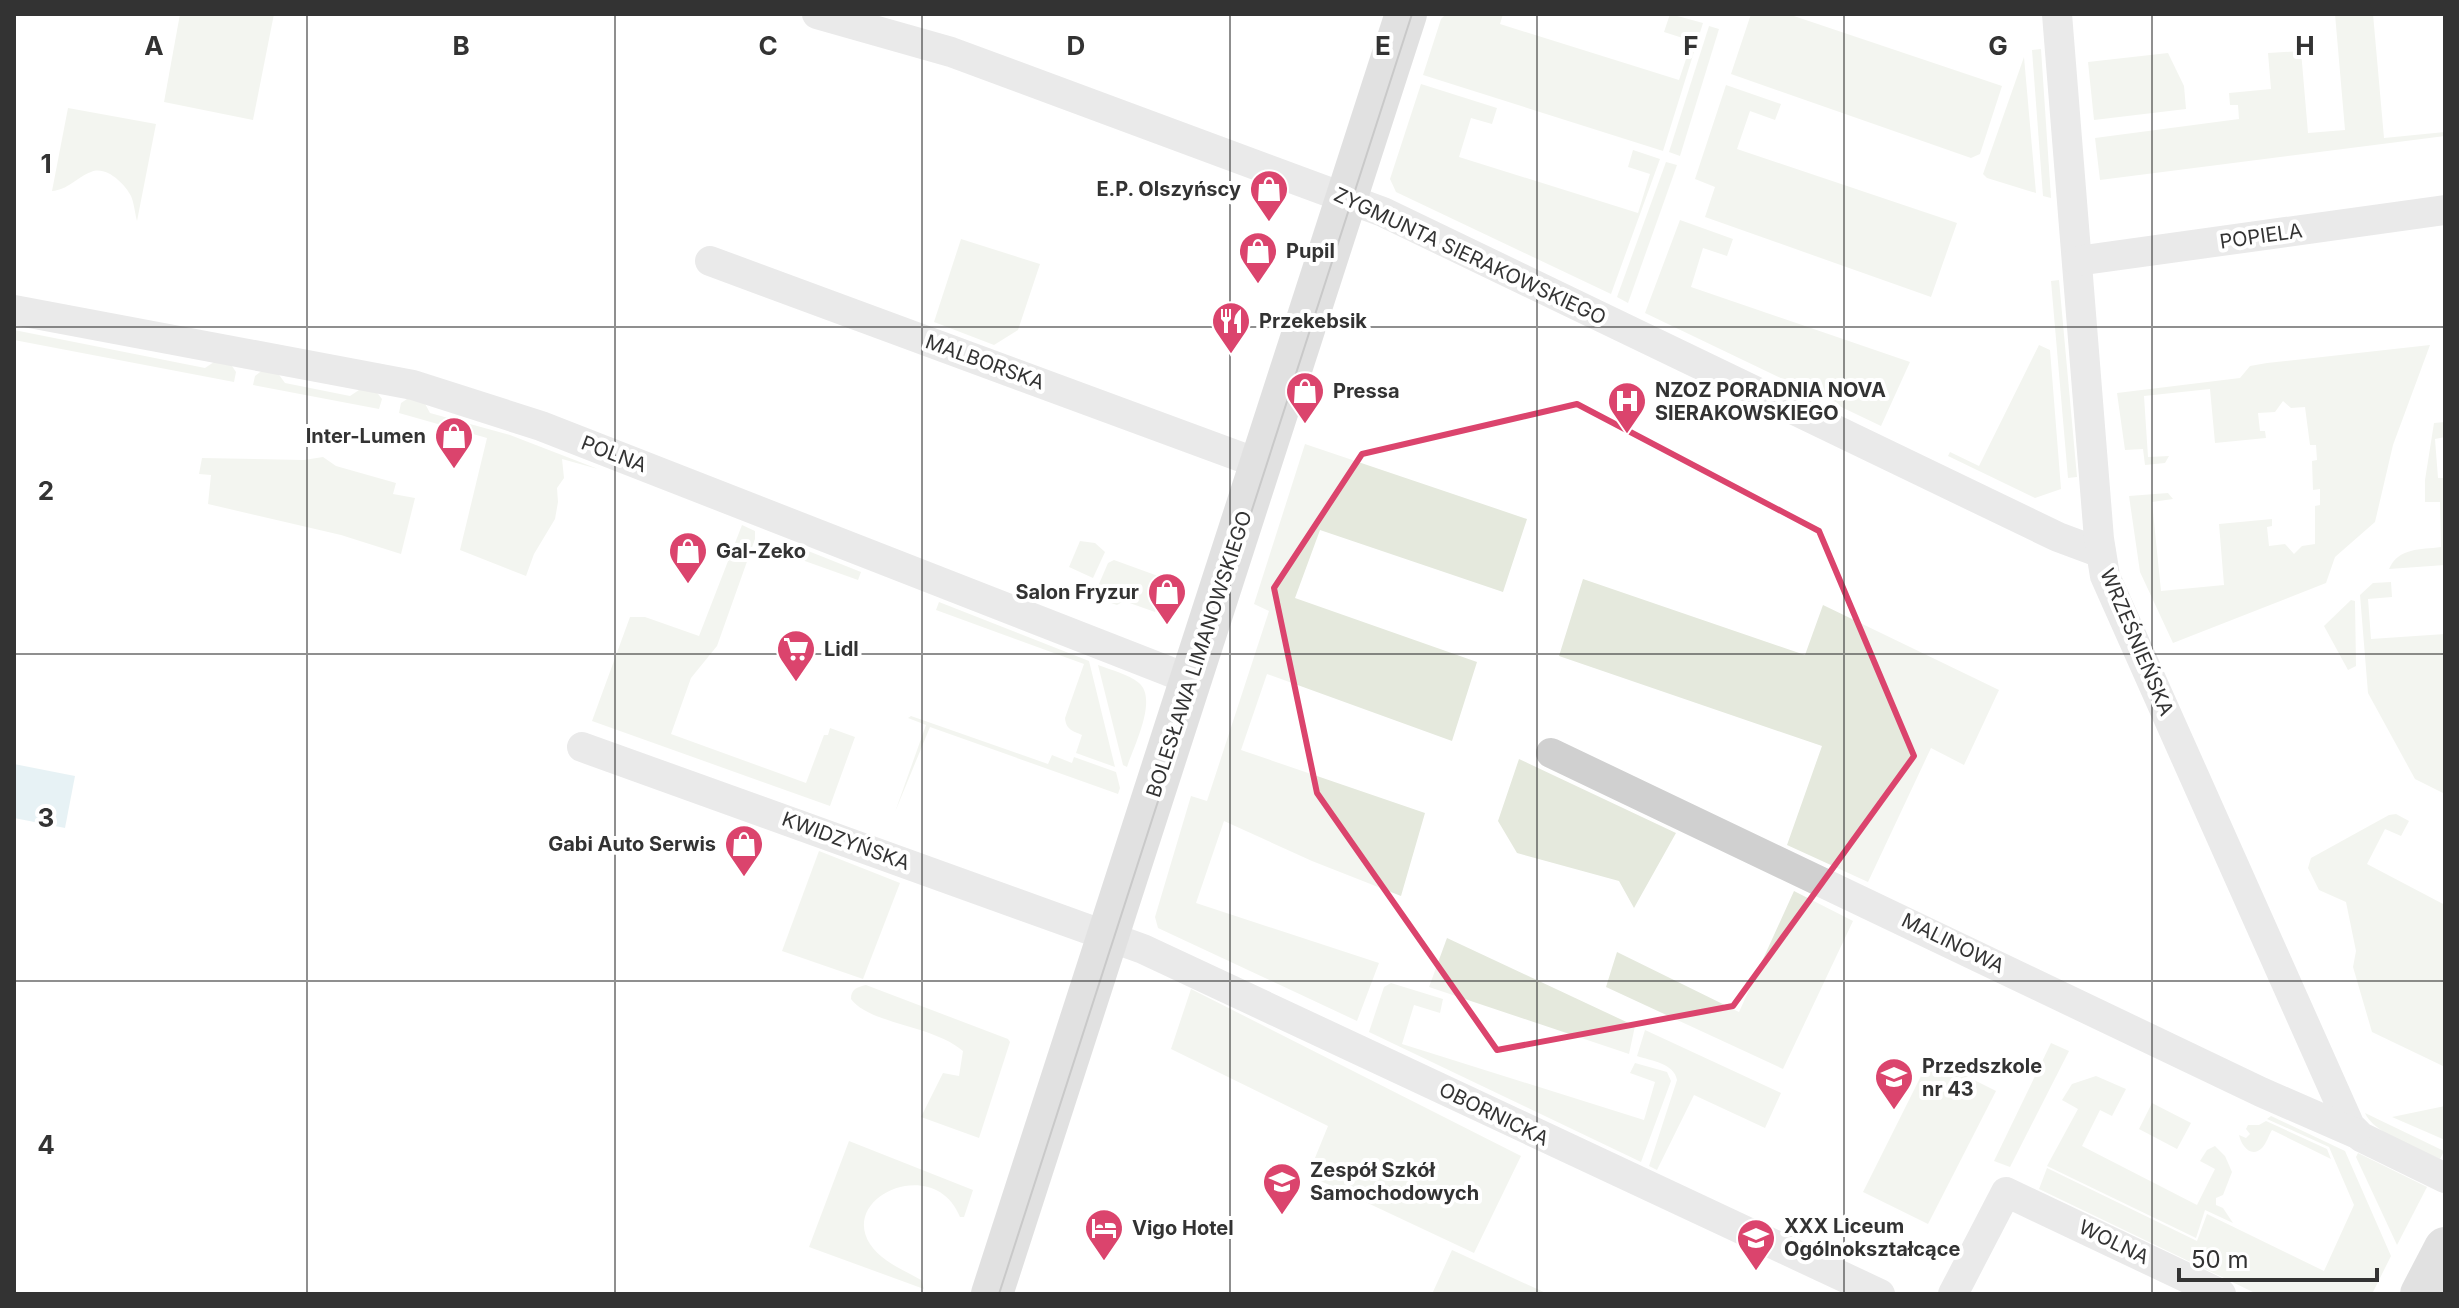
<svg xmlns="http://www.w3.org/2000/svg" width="2459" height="1308" viewBox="0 0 2459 1308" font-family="Inter,sans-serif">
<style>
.green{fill:#e5e9dd}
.water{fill:#cbe3e8}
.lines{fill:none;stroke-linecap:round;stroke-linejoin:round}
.street{stroke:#d0d0d0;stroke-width:30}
.secondary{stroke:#bdbdbd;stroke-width:42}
.tram{stroke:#888;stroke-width:2}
.marked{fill:none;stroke:#db446d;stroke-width:6;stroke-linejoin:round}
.grid{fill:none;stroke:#333;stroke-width:2;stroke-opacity:0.55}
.labels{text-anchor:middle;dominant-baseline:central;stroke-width:8;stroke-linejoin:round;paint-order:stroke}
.poi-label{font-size:20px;font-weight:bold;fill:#333;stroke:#fff;text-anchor:start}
.street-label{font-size:20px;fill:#333;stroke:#fff}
.grid-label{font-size:26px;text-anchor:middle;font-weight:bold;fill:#333;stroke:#fff;stroke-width:8;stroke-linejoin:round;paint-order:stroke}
</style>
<rect width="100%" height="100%" fill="#fff"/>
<g class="green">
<polygon points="180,14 274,14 253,120 164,102"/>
<polygon points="1446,14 1503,14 1500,24 1679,80 1692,41 1664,32 1670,14 1703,23 1663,151 1423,75 1441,19"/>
<polygon points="1751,14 1788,14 2002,86 1980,154 1971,158 1731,74"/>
<polygon points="2335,14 2373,14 2384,138 2445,132 2445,136 2100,180 2095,138 2239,119 2238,105 2230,105 2229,93 2271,89 2268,53 2301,51 2308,133 2345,130"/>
<polygon points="1709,26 1719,29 1680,156 1669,152"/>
<polygon points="2041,49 2051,198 2043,196 2032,50"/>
<polygon points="2168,53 2184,86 2186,109 2094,120 2088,62"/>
<polygon points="2024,57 2036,193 1987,178 1983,174"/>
<polygon points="1421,84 1497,108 1492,124 1471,118 1459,157 1638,213 1650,174 1628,167 1633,150 1660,159 1611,294 1396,192 1390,179"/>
<polygon points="1726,85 1781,104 1775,120 1750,111 1737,149 1957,223 1931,297 1705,217 1715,187 1695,179"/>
<path d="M68,108L156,124L137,221C135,213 134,203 131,196C125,184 106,165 91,172C77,177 68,190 52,191Z"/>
<polygon points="1666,162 1677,165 1628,303 1617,297"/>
<polygon points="1680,220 1733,239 1727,256 1703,248 1691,287 1910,362 1881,426 1645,313"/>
<polygon points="961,239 1040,264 1018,330 994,345 934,322"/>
<polygon points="2059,280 2077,477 2068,478 2051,281"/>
<polygon points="14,330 205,368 217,360 230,363 236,372 234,382 14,340"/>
<polygon points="2039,345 2050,350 2061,489 2035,498 1948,456 1950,452 1979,466"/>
<polygon points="2430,345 2393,445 2375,522 2335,557 2326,583 2173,643 2140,572 2129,496 2168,493 2173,499 2152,502 2161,591 2224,585 2219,524 2272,519 2272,526 2267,527 2269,546 2285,544 2294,554 2302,546 2315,544 2315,506 2320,505 2320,489 2313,490 2312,461 2317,460 2316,445 2310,445 2305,407 2291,408 2283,401 2275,412 2258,413 2260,431 2265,431 2266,438 2215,443 2210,389 2144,396 2148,457 2169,456 2165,463 2145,465 2143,449 2125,450 2117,393 2240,378 2250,366 2267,363"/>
<polygon points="264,369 277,372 285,383 350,396 362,388 375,390 382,399 379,409 253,385 255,376"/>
<polygon points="410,397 423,400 430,413 510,435 598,469 562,459 564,478 557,488 558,502 555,519 534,554 526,576 460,550 487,438 399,413 401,403"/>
<path d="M2445,422V437L2435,439L2438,478H2445V565L2389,569C2399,547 2420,550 2441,547L2440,502H2425V480L2434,423Z"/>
<polygon points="1305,444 1527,519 1503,592 1320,530 1295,598 1477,662 1452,741 1267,674 1241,750 1425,813 1401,896 1312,861 1224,821 1196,903 1379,963 1357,1021 1158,928 1155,917 1191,796 1207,801 1269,611 1254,604"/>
<polygon points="323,457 336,466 396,483 393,494 415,498 401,554 341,535 208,504 211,475 199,474 202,458 304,460"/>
<polygon points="742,525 755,531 755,539 717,646 691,678 671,734 806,783 824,735 828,735 830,728 855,737 830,806 592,721 630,617 645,617 699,636"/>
<polygon points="783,541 861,572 858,580 774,550"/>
<polygon points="1080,541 1095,543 1105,552 1093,578 1069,567"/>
<polygon points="1114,560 1180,584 1170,615 1165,615 1166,608 1158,606 1155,612 1124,601 1117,605 1108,602 1112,593 1099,587 1099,584 1108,563"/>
<polygon points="1583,579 1805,655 1823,605 1999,690 1964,765 1931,748 1868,882 1787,845 1822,746 1559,656"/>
<polygon points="2391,582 2392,597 2368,599 2371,639 2445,634 2445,794 2415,779 2368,693 2360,595 2373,583"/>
<polygon points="2351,600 2355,601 2356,666 2348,670 2324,626"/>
<path d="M939,602L1089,661L1115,767L1076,753L1082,735C1073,731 1066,730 1065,718L1084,664L936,610Z"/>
<path d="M1098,665C1111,670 1128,674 1139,683C1158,699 1134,746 1127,767L1123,765Z"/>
<polygon points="911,716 1048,764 1052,755 1072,763 1074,757 1116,772 1120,788 1118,794 930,727 895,812 926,725 908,718"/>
<polygon points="1519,759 1676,833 1634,908 1619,881 1517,853 1498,821"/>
<polygon points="2396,814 2409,821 2401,836 2385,829 2367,864 2445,905 2445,1067 2372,1032 2353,967 2356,951 2346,902 2319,890 2308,868 2311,858 2389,815"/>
<polygon points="819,851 900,883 863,979 782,951"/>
<polygon points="1794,891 1853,921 1783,1069 1606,987 1617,952 1739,1012"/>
<polygon points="1447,938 1635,1026 1629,1054 1429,987"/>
<polygon points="1391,983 1443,999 1440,1013 1414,1005 1402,1044 1644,1120 1655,1082 1630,1073 1635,1063 1667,1072 1671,1081 1641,1162 1369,1032 1384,987"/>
<path d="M866,985L1008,1039L1010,1042L979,1138L921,1117L943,1073L959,1076L963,1051C933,1025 869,1024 851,999C851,989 857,987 866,985Z"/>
<polygon points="1191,989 1521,1156 1474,1253 1308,1175 1328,1126 1171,1049"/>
<path d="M1645,1030L1781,1093L1765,1128L1694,1095L1657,1170L1649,1166L1677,1080C1674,1063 1651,1061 1637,1056Z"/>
<polygon points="2051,1043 2069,1051 2010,1167 1994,1161"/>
<polygon points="1930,1058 1996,1091 1928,1224 1863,1192"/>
<polygon points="2096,1076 2126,1089 2112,1116 2100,1110 2082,1146 2197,1205 2215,1169 2200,1161 2207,1150 2215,1146 2225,1156 2232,1172 2223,1195 2216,1198 2216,1205 2223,1208 2233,1223 2205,1210 2196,1238 2047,1166 2078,1109 2062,1100 2072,1084"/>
<polygon points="2152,1103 2191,1123 2177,1149 2139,1129"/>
<polygon points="2445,1106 2445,1140 2392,1117"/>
<path d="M2365,1113L2444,1151L2440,1159C2420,1150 2373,1133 2365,1113Z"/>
<polygon points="2271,1116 2345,1151 2391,1256 2372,1294 2257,1294 2039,1189 2047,1168 2197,1241 2207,1214 2324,1271 2354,1205 2329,1147 2267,1119"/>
<path d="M2266,1121L2327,1149L2331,1159L2272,1130C2269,1135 2266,1144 2262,1148C2251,1159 2241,1145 2239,1135L2246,1138L2250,1134L2246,1129L2248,1125H2259Z"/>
<path d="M849,1141L973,1190L964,1217H960C935,1154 839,1196 870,1244C882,1262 904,1270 921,1280L924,1289L809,1247Z"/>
<polygon points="2358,1153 2427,1187 2397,1245 2356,1157"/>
<polygon points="1452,1250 1548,1294 1432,1294"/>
</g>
<polygon class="water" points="14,764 75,776 65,828 14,818"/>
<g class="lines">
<g class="street">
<polyline points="817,14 951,52 1383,212 2058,537 2101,553"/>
<polyline points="2057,14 2099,539 2105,576 2350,1126 2361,1137 2445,1178"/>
<polyline points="710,261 1260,464"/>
<polyline points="2077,261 2445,210"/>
<polyline points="14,310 413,385 541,426 1191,680"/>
<polyline points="582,747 1143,949 1880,1294"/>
<polyline points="1551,753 2261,1092 2355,1133"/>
<polyline points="1953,1294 2006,1192 2221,1294"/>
</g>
<g class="secondary">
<polyline points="992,1294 1406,14"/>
<polyline points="2421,1294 2445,1248"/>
</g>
<polyline class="tram" points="999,1294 1412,14"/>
</g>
<path d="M0 0H2459V1308H0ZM1577,404L1819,531L1914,756L1733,1006L1497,1050L1317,793L1274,588L1362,454Z" fill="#fff" fill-opacity=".55" fill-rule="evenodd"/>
<path class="marked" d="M1577,404L1819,531L1914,756L1733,1006L1497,1050L1317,793L1274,588L1362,454Z"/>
<path class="grid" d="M307,14V1294M615,14V1294M922,14V1294M1230,14V1294M1537,14V1294M1844,14V1294M2152,14V1294M14,327H2445M14,654H2445M14,981H2445"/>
<defs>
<g id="shop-pin" transform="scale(2)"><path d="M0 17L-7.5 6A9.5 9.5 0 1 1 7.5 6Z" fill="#db446d" stroke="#fff"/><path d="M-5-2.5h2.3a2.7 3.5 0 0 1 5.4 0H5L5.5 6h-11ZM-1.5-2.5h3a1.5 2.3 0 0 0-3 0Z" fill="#fff"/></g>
<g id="restaurant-pin" transform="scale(2)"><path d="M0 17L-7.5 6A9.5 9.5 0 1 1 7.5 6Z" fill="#db446d" stroke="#fff"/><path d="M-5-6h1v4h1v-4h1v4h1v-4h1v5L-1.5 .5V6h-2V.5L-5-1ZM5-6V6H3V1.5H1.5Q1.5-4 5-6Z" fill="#fff"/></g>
<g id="hospital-pin" transform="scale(2)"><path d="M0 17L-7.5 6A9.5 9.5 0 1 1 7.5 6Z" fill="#db446d" stroke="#fff"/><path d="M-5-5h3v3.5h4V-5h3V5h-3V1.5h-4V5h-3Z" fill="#fff"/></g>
<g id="supermarket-pin" transform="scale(2)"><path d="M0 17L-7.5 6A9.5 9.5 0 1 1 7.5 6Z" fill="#db446d" stroke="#fff"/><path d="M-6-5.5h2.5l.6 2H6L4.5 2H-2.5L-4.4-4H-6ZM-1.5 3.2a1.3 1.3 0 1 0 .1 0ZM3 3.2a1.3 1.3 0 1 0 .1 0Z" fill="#fff"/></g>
<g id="school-pin" transform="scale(2)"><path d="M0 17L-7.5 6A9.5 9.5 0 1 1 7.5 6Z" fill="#db446d" stroke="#fff"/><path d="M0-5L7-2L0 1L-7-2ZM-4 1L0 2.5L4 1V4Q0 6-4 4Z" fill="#fff"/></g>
<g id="hotel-pin" transform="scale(2)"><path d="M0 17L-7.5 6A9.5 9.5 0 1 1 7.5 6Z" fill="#db446d" stroke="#fff"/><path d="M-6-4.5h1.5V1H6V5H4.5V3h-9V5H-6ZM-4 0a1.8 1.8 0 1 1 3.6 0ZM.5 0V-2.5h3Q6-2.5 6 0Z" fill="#fff"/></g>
</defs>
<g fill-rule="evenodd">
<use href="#shop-pin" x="1269" y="189"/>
<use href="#shop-pin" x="1258" y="251"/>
<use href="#restaurant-pin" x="1231" y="321"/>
<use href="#shop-pin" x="1305" y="391"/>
<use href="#hospital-pin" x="1627" y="401"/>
<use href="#shop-pin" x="454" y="436"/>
<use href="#shop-pin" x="688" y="551"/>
<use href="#shop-pin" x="1167" y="592"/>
<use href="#supermarket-pin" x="796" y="649"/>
<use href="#shop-pin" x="744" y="844"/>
<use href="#school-pin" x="1894" y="1077"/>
<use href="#school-pin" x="1282" y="1182"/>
<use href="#hotel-pin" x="1104" y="1228"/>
<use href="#school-pin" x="1756" y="1238"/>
</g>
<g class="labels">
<g class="poi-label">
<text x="1241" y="189" text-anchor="end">E.P. Olszyńscy</text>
<text x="1286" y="251">Pupil</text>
<text x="1259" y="321">Przekebsik</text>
<text x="1655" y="390">NZOZ PORADNIA NOVA<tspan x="1655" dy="23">SIERAKOWSKIEGO</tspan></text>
<text x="1333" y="391">Pressa</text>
<text x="426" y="436" text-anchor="end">Inter-Lumen</text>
<text x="716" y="551">Gal-Zeko</text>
<text x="1139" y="592" text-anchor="end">Salon Fryzur</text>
<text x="824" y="649">Lidl</text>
<text x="716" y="844" text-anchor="end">Gabi Auto Serwis</text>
<text x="1922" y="1066">Przedszkole<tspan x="1922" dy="23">nr 43</tspan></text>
<text x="1310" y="1170">Zespół Szkół<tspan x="1310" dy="23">Samochodowych</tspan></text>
<text x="1784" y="1226">XXX Liceum<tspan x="1784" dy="23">Ogólnokształcące</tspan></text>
<text x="1132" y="1228">Vigo Hotel</text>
</g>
<g class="street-label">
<text transform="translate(2261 236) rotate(-8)">POPIELA</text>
<text transform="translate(1470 256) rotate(25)">ZYGMUNTA SIERAKOWSKIEGO</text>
<text transform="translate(985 362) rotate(20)">MALBORSKA</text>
<text transform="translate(614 454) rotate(21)">POLNA</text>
<text transform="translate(2137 642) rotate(67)">WRZEŚNIEŃSKA</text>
<text transform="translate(1199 654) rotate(-72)">BOLESŁAWA LIMANOWSKIEGO</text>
<text transform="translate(846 841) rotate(20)">KWIDZYŃSKA</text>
<text transform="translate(1953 943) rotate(26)">MALINOWA</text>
<text transform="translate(1494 1114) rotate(26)">OBORNICKA</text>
<text transform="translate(2114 1242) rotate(26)">WOLNA</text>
</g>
</g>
<g class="grid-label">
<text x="154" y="55">A</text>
<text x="461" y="55">B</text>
<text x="768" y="55">C</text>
<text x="1076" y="55">D</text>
<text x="1383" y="55">E</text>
<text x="1691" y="55">F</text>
<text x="1998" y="55">G</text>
<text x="2305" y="55">H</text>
<text x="46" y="173">1</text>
<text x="46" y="500">2</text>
<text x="46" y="827">3</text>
<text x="46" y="1154">4</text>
</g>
<rect width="2459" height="1308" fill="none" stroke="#333333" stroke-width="32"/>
<path d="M2179 1268v12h198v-12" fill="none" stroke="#333333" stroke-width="4"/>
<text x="2191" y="1268" font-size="24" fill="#333333" stroke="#ffffff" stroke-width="6" paint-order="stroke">50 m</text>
</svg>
